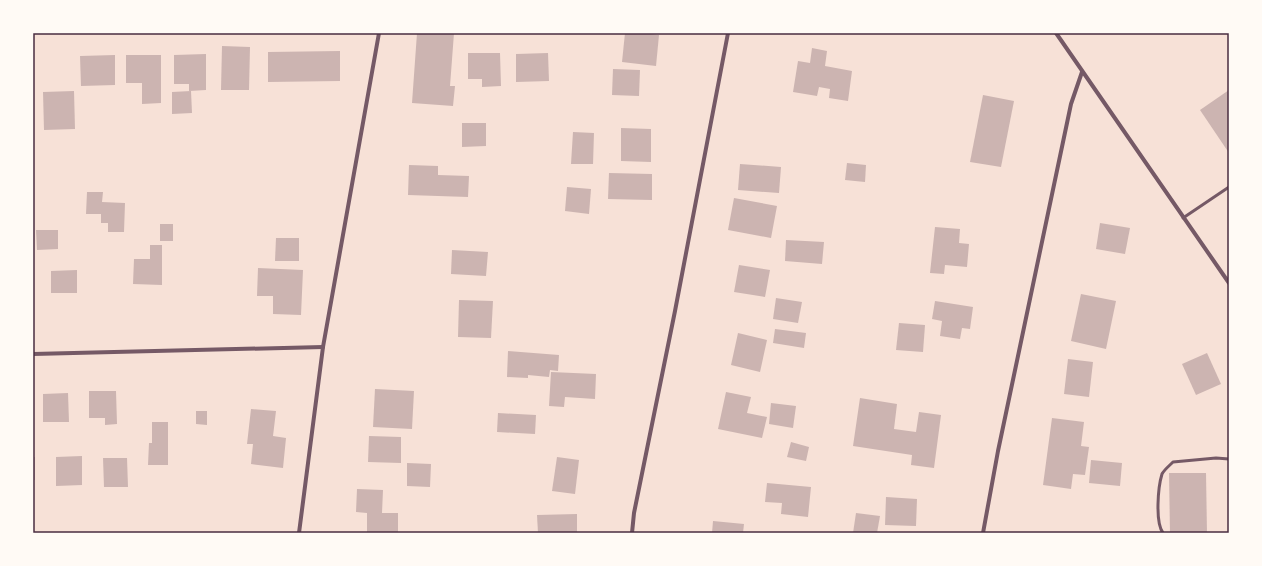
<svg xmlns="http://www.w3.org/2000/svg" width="1262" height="566" viewBox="0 0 1262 566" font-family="Raleway,sans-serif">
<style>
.building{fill:#ccb4b1}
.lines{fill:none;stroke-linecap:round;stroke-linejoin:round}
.service{stroke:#755966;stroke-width:3}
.minor{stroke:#755966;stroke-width:4}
.neatline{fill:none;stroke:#4a2c40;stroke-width:1.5}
</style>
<rect width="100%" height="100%" fill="#f7e1d7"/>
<g class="building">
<polygon points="417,33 454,33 450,86 455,86 453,106 412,103"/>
<polygon points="625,33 642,33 659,35 656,66 622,62"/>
<polygon points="222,46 250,47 249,90 221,90"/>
<polygon points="812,48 827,51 825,66 852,71 848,101 829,98 830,89 819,87 817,96 793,92 798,61 810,63"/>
<polygon points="340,51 340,81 268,82 268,52"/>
<polygon points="468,53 500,53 501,86 482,87 482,79 468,79"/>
<polygon points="548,53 549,81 516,82 516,54"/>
<polygon points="206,54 206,90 189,91 189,84 174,84 174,55"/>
<polygon points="115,55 115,85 81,86 80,56"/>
<polygon points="126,55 161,55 161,103 142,104 142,83 126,83"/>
<polygon points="613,69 640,70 639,96 612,95"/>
<polygon points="1229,90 1229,153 1200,110"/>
<polygon points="74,91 75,129 44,130 43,92"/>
<polygon points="191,91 192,113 172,114 172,92"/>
<polygon points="983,95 1014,101 1001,167 970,162"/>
<polygon points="462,123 486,123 486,146 462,147"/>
<polygon points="621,128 651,129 651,162 621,161"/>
<polygon points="573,132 594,133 593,164 571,164"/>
<polygon points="847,163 866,165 865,182 845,180"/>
<polygon points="740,164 781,167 779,193 738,190"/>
<polygon points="409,165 438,166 438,175 469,176 468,197 408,195"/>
<polygon points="609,173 652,174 652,200 608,199"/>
<polygon points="567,187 591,189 589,214 565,211"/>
<polygon points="87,192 103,192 102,202 125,203 124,232 108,232 108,223 101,223 101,214 86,214"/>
<polygon points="734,198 777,206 771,238 728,230"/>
<polygon points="1100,223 1130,228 1125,254 1096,249"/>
<rect x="160" y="224" width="13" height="17"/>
<polygon points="935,227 960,229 959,243 969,244 967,267 945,265 944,274 930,273"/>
<polygon points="36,230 58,230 58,249 37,250"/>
<polygon points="276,238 299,238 299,261 275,261"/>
<polygon points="786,240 824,242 822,264 785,261"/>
<polygon points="150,245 162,245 162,285 133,284 134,259 150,259"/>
<polygon points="452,250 488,252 486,276 451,274"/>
<polygon points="739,265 770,270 765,297 734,292"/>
<polygon points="258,268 303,270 301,315 273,314 273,296 257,296"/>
<polygon points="77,270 77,293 51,293 51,271"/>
<polygon points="1081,294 1116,301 1106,349 1071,341"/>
<polygon points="776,298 802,302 798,323 773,319"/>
<polygon points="459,300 493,301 491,338 458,337"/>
<polygon points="935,301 973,307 970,329 962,328 960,339 940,336 942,321 932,319"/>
<polygon points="899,323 925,325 923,352 896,350"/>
<polygon points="775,329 806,333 804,348 773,343"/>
<polygon points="738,333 767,340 760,372 731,365"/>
<polygon points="508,351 559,355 558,371 550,370 549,377 528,375 528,378 507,377"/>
<polygon points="1207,353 1221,384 1196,395 1182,364"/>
<polygon points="1068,359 1093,362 1089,397 1064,394"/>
<polygon points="551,372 596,374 595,399 565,397 564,407 549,406"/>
<polygon points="375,389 414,391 412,429 373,427"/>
<polygon points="89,391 116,391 117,424 105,425 105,418 89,418"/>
<polygon points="726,392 751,397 747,413 767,417 762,438 718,429"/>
<polygon points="68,393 69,422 43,422 43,394"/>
<polygon points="860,398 897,404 894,429 916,432 919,412 941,415 934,468 911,465 912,455 853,446"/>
<polygon points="771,403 796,406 793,428 769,424"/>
<polygon points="251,409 276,411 273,436 286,438 283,468 251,464 253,444 247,444"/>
<polygon points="196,411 207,411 207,425 196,424"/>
<polygon points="498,413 536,415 535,434 497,432"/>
<polygon points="1052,418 1084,422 1081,446 1089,447 1085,475 1073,474 1071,489 1043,485"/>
<polygon points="152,422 168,422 168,465 148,465 149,443 152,443"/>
<polygon points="369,436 401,437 401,463 368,462"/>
<polygon points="791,442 809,447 806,461 787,457"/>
<polygon points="82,456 82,485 56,486 56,457"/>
<rect x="33" y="457" width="2" height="23"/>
<polygon points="557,457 579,460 575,494 552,491"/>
<polygon points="103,458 127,458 128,487 104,487"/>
<polygon points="1091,460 1122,463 1120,486 1089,483"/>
<polygon points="407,463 431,464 430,487 407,486"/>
<polygon points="1169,473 1206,473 1207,533 1170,533"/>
<polygon points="767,483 811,487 808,517 781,514 782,503 765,502"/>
<polygon points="357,489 383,490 382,513 398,513 398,533 367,533 367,513 356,512"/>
<polygon points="886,497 917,499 916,526 885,525"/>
<polygon points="856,513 880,516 877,533 853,533"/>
<polygon points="577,514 577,533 538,533 537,515"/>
<polygon points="713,521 744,524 743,533 712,533"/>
</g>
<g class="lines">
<g class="service">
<polyline points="1183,218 1229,187"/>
<path d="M1163,533C1155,522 1158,487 1162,474C1164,470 1169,466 1173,462L1216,458L1229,459"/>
</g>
<g class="minor">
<polyline points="1056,33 1229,283"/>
<polyline points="33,354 323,347"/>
<polyline points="299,533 323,347 379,33"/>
<polyline points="632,533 634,513 675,311 728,33"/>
<polyline points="983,533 998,451 1071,104 1082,72"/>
</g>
</g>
<rect width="1262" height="566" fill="none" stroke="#fffaf5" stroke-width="68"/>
<rect x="34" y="34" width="1194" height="498" class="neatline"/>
</svg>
